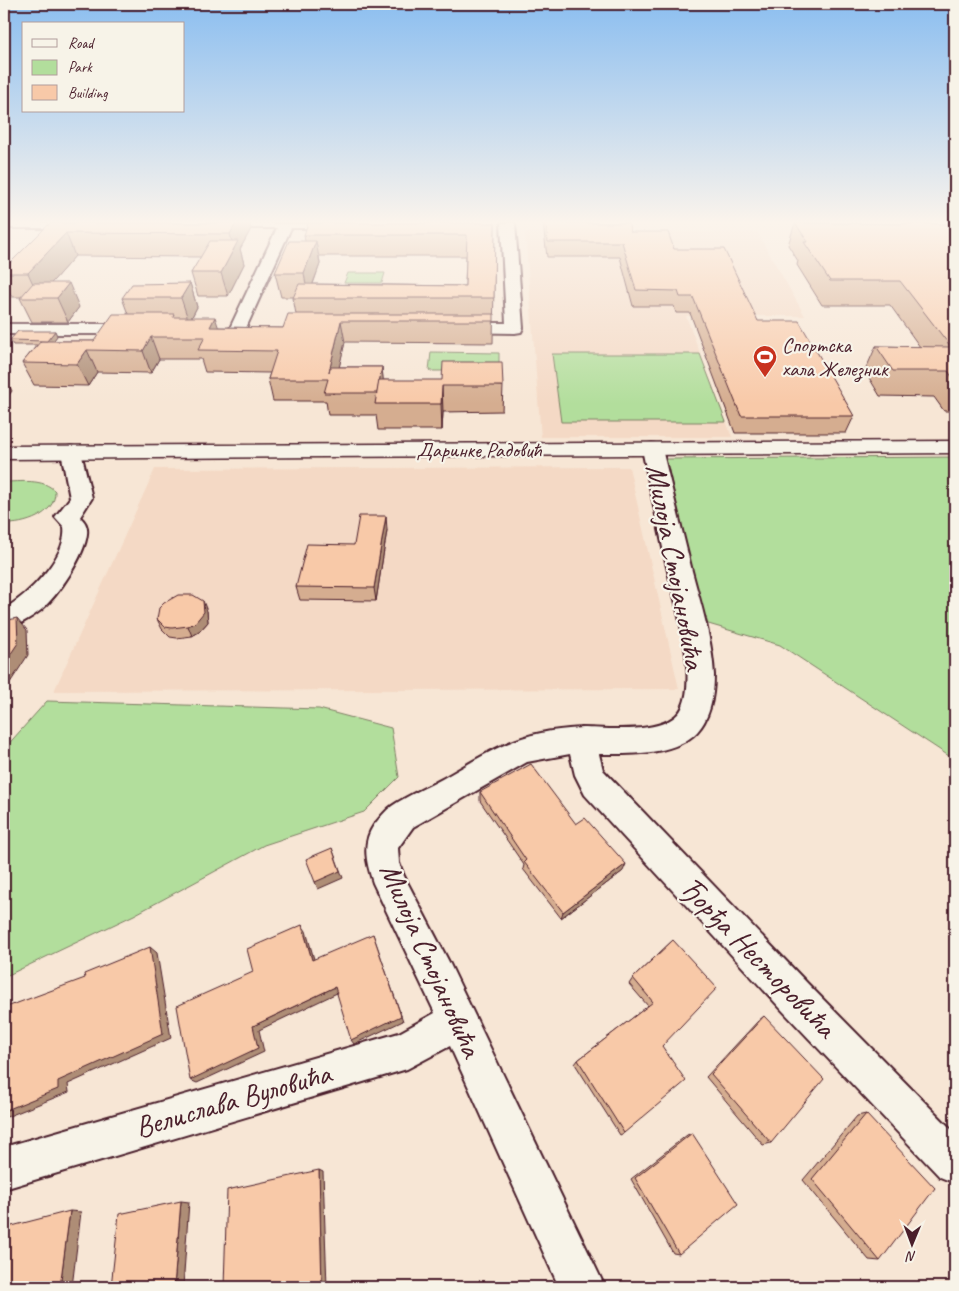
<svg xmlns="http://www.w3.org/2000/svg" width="959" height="1291" viewBox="0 0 959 1291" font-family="Caveat,sans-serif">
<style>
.built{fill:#f4d9c5}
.green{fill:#b2de9c;stroke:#7e7e64}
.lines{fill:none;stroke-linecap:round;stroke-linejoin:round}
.minor-casing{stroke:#4a1f2b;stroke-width:4}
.tertiary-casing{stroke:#4a1f2b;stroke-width:3}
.minor{fill:#f7f3e8;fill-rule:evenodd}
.tertiary{fill:#f7f3e8;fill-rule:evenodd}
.wall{fill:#d5ad90;stroke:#4a1f2b;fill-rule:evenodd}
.shaded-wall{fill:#ae8d76;stroke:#4a1f2b}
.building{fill:#f8c9a8;stroke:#4a1f2b}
.labels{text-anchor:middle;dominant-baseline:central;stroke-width:4.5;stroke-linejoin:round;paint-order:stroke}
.far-poi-label{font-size:21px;fill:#4a1f2b;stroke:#f7f3e8;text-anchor:start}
.far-street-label{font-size:21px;fill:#4a1f2b;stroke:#f7f3e8}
.near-street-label{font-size:30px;fill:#4a1f2b;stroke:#f7f3e8}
</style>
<rect width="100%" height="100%" fill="#f7e6d5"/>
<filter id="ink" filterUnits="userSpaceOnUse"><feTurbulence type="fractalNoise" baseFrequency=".02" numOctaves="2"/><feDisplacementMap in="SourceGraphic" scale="10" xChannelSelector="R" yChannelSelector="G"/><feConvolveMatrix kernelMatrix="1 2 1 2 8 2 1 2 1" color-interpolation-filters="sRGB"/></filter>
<g filter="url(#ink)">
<g class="built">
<polygon points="525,232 757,232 805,316 686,316 732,437 541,437"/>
<polygon points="629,467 679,689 54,691 155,469"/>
</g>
<g class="green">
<polygon points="348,273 385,273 382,283 344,283"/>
<polygon points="431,352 499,353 499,371 429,371"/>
<polygon points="552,354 700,354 726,422 561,422"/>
<polygon points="955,457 955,760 780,645 705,623 666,459"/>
<path d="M4,482C21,482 43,478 55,491C56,515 24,525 4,524Z"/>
<polygon points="47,701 319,709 391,728 399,777 364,812 264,845 134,915 4,977 4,749"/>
</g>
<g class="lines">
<g class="minor-casing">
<g id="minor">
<polygon points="4,223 90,223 91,224 84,228 4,228"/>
<polygon points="501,223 515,223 523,328 521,332 515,333 453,332 451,328 453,324 459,323 506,323"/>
<polygon points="208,224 209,223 351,224 344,228 291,228 246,328 244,332 232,332 230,328 277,228 215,228"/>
<polygon points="4,324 137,324 143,325 145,329 143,333 137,334 4,334"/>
<path d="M652,443L659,445L662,449C672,490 682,530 692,571C701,605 712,639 714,675C714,694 711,717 697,732C674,756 630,754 599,754L603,770L808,984L955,1133V1183L940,1177L782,1010L585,795L575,775L570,754L527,762L413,827L398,848L399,863L404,876L449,962L605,1287H559L450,1046L407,1069L4,1189V1147L399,1033L435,1013L373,883C367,864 361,844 374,825C379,819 386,810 392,806C408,795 426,788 442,779C474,761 505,740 541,733C554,730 568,729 582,728C607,728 668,736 682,708C698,675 675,602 667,567C659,528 650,488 642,449L645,445Z"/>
<path d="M71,446L78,448L81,452L92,498L80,517C85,521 88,527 87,534C85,555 58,596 41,610C31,618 17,626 4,630V609C27,596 68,557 64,527L55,517L70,498L61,452L64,448Z"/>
</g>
</g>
<g class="tertiary-casing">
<polygon id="tertiary" points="955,441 955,453 4,459 4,446"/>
</g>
<use href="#minor" class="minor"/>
<use href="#tertiary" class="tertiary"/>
</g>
<g class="wall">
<polygon points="50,223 250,223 251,229 240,249 244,264 228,296 198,296 191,273 201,257 75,256 51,283 79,307 68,322 32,322 20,298 21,297 12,297 4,281 4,269"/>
<path d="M495,223L493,343L345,342L339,367H382L383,380L503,386L502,411L443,412L442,430H378L376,415H328L326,401H273L268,379L270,373L205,372L201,359H159L151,373L97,372L88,386L34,385L22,363L37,345H13L10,340L55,331L57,336L53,341H94L128,314L122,298L190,283L197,307L192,317L218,327L283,328L296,314L293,298L294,297H281L275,273L305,241L304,235ZM319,256H466L465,286L313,284L320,264Z"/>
<polygon points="543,223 628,223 631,232 674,249 758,321 854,416 846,433 735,433 690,313 676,313 674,306 633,306 620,257 547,257"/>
<polygon points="795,223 955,224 955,411 944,411 934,397 880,396 865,371 876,346 920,347 890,305 822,305 797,265 798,261 788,245"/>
<polygon points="387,530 376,601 300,600 296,587 354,545"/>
<polygon points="207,611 208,622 199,632 192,636 177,638 170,637 162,629 157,619"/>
<polygon points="480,792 576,824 623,871 561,918 523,869 524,865 480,801"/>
<polygon points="673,940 662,1046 624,1133 620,1135 575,1064 578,1060 648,1006 629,984 633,978"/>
<polygon points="764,1016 771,1143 763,1145 706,1077 758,1021"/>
<polygon points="866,1114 880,1261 869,1260 803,1180 857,1116"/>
<polygon points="692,1133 679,1254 673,1253 631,1179 687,1135"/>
</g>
<g class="shaded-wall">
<polygon points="236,223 250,223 251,229 240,249 244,264 228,296 221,273 234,249 230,234"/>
<polygon points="66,233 75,256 39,297 28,273"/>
<polygon points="316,241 320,264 308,297 304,273"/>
<polygon points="69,283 79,307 68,322 57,298"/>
<polygon points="190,283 197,307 189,322 181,298"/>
<polygon points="215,317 222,338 210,327"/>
<polygon points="341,321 345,342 333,394 329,372"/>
<polygon points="55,331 57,336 50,345 47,341"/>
<polygon points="151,337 159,359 151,373 143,351"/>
<polygon points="87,350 97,372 88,386 77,364"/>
<polygon points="382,367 384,389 377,393"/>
<polygon points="4,375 12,391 4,402"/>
<polygon points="442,386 443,412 442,430 441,404"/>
<polygon points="386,516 387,530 376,601 374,588"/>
<polygon points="203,601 207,611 208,622 199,632 192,636 188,626"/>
<polygon points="17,618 27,630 28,655 4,692 4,664"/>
<polygon points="332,848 343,878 318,889 315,882"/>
<polygon points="626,864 623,871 561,918 563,912"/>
<polygon points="302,925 306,931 316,966 312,960"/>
<polygon points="373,934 403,1021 354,1044 351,1040"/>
<polygon points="150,947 157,953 171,1038 68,1084 69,1092 4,1118 4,1111 58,1081"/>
<polygon points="335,987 339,992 259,1030 264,1052 197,1083 190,1080 253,1026"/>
<polygon points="319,1170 323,1172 327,1287 322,1287"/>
<polygon points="181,1201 189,1202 183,1287 174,1287"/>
<polygon points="70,1211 81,1212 72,1287 60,1287"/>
</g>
<g class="building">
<polygon points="50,223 236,223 230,234 66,233 28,273 4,273 4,269"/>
<polygon points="308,223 495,223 494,298 293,298 299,284 465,286 467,235 304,235"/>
<polygon points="546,223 628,223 631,232 668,232 674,249 724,249 758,321 799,321 854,416 741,416 693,297 680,297 678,291 636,290 622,242 548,242"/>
<polygon points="795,223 955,224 955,381 948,371 893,371 876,346 951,347 900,281 830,281 804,242 808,242"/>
<polygon points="210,241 238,241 221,273 191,273"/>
<polygon points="289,241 316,241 304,273 275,273"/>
<polygon points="33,283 69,283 57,298 20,298"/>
<polygon points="190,283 181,298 122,298 132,284"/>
<polygon points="113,314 174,314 173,317 215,317 210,327 283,328 288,314 494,314 494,321 341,321 329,372 330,367 382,367 377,393 324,393 328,379 268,379 277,351 198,350 205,337 151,337 143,351 87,350 77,364 22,363 41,341 94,341"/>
<polygon points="18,331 55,331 47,341 10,340"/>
<polygon points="443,362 502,362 503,386 442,386 441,404 375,404 379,380 442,380"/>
<polygon points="359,516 386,516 374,588 296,587 307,544 354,545"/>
<polygon points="178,595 193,595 203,601 204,612 195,623 188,626 172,628 165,627 157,619 159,608 164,603"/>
<polygon points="17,618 18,643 4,664 4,621"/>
<polygon points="531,764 576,824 585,818 626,864 563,912 524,862 526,860 480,792"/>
<polygon points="332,848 340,871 315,882 306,859"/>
<polygon points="302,925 312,960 373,934 401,1016 351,1040 335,987 253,1026 258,1048 190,1080 177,1006 253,972 247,949"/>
<polygon points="673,940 717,988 662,1046 686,1081 624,1133 578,1060 653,1002 633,978"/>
<polygon points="150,947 163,1034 58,1081 58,1089 4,1111 4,1008 85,978 84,974"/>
<polygon points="764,1016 824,1079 771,1143 711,1074"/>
<polygon points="866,1114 935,1188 880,1261 812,1179"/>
<polygon points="692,1133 738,1204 679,1254 635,1178"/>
<polygon points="319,1170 322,1287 224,1287 227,1190"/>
<polygon points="181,1201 174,1287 111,1287 119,1214"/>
<polygon points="70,1211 60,1287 4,1287 4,1228"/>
</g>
</g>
<linearGradient id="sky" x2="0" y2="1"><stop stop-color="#8bbef0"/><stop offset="0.55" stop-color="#fbf4ec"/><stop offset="1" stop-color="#fbf4ec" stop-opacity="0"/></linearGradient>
<rect width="959" height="404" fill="url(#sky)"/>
<defs>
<g id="stadium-pin" transform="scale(1.25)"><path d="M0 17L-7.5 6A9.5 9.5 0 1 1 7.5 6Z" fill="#c8321e" stroke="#f7f3e8"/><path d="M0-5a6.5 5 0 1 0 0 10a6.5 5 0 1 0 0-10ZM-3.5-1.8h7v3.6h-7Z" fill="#fff"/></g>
</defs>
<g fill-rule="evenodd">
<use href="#stadium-pin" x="765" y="357"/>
</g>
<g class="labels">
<g class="far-poi-label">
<text x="782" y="345">Спортска<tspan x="782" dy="24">хала Железник</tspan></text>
</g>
<g class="far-street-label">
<text x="479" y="450">Даринке Радовић</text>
</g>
<g class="near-street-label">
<text transform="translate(676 567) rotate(79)">Милоја Стојановића</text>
<text transform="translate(758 957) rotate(46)">Ђорђа Несторовића</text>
<text transform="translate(431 960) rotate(66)">Милоја Стојановића</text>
<text transform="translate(233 1100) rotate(-16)">Велислава Вуловића</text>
</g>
</g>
<rect width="959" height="1291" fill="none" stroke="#f7f3e8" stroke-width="20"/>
<rect x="10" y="10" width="939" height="1271" fill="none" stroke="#4a1f2b" stroke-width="2" filter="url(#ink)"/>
<rect x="22" y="22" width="162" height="90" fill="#f7f3e8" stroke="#b29e9c"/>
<rect x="32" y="39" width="25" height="8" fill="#f7f3e8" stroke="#b29e9c"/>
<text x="68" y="48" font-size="15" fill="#4a1f2b">Road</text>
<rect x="32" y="60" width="25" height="15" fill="#b2de9c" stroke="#b29e9c"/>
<text x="68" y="72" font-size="15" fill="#4a1f2b">Park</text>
<rect x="32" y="85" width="25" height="15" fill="#f8c9a8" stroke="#b29e9c"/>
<text x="68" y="98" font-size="15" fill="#4a1f2b">Building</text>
<g transform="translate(912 1244) rotate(181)" stroke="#f7f3e8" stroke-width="4" paint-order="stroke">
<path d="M0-4L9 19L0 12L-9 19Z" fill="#4a1f2b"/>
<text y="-8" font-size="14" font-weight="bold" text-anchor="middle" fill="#4a1f2b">N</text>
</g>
</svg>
